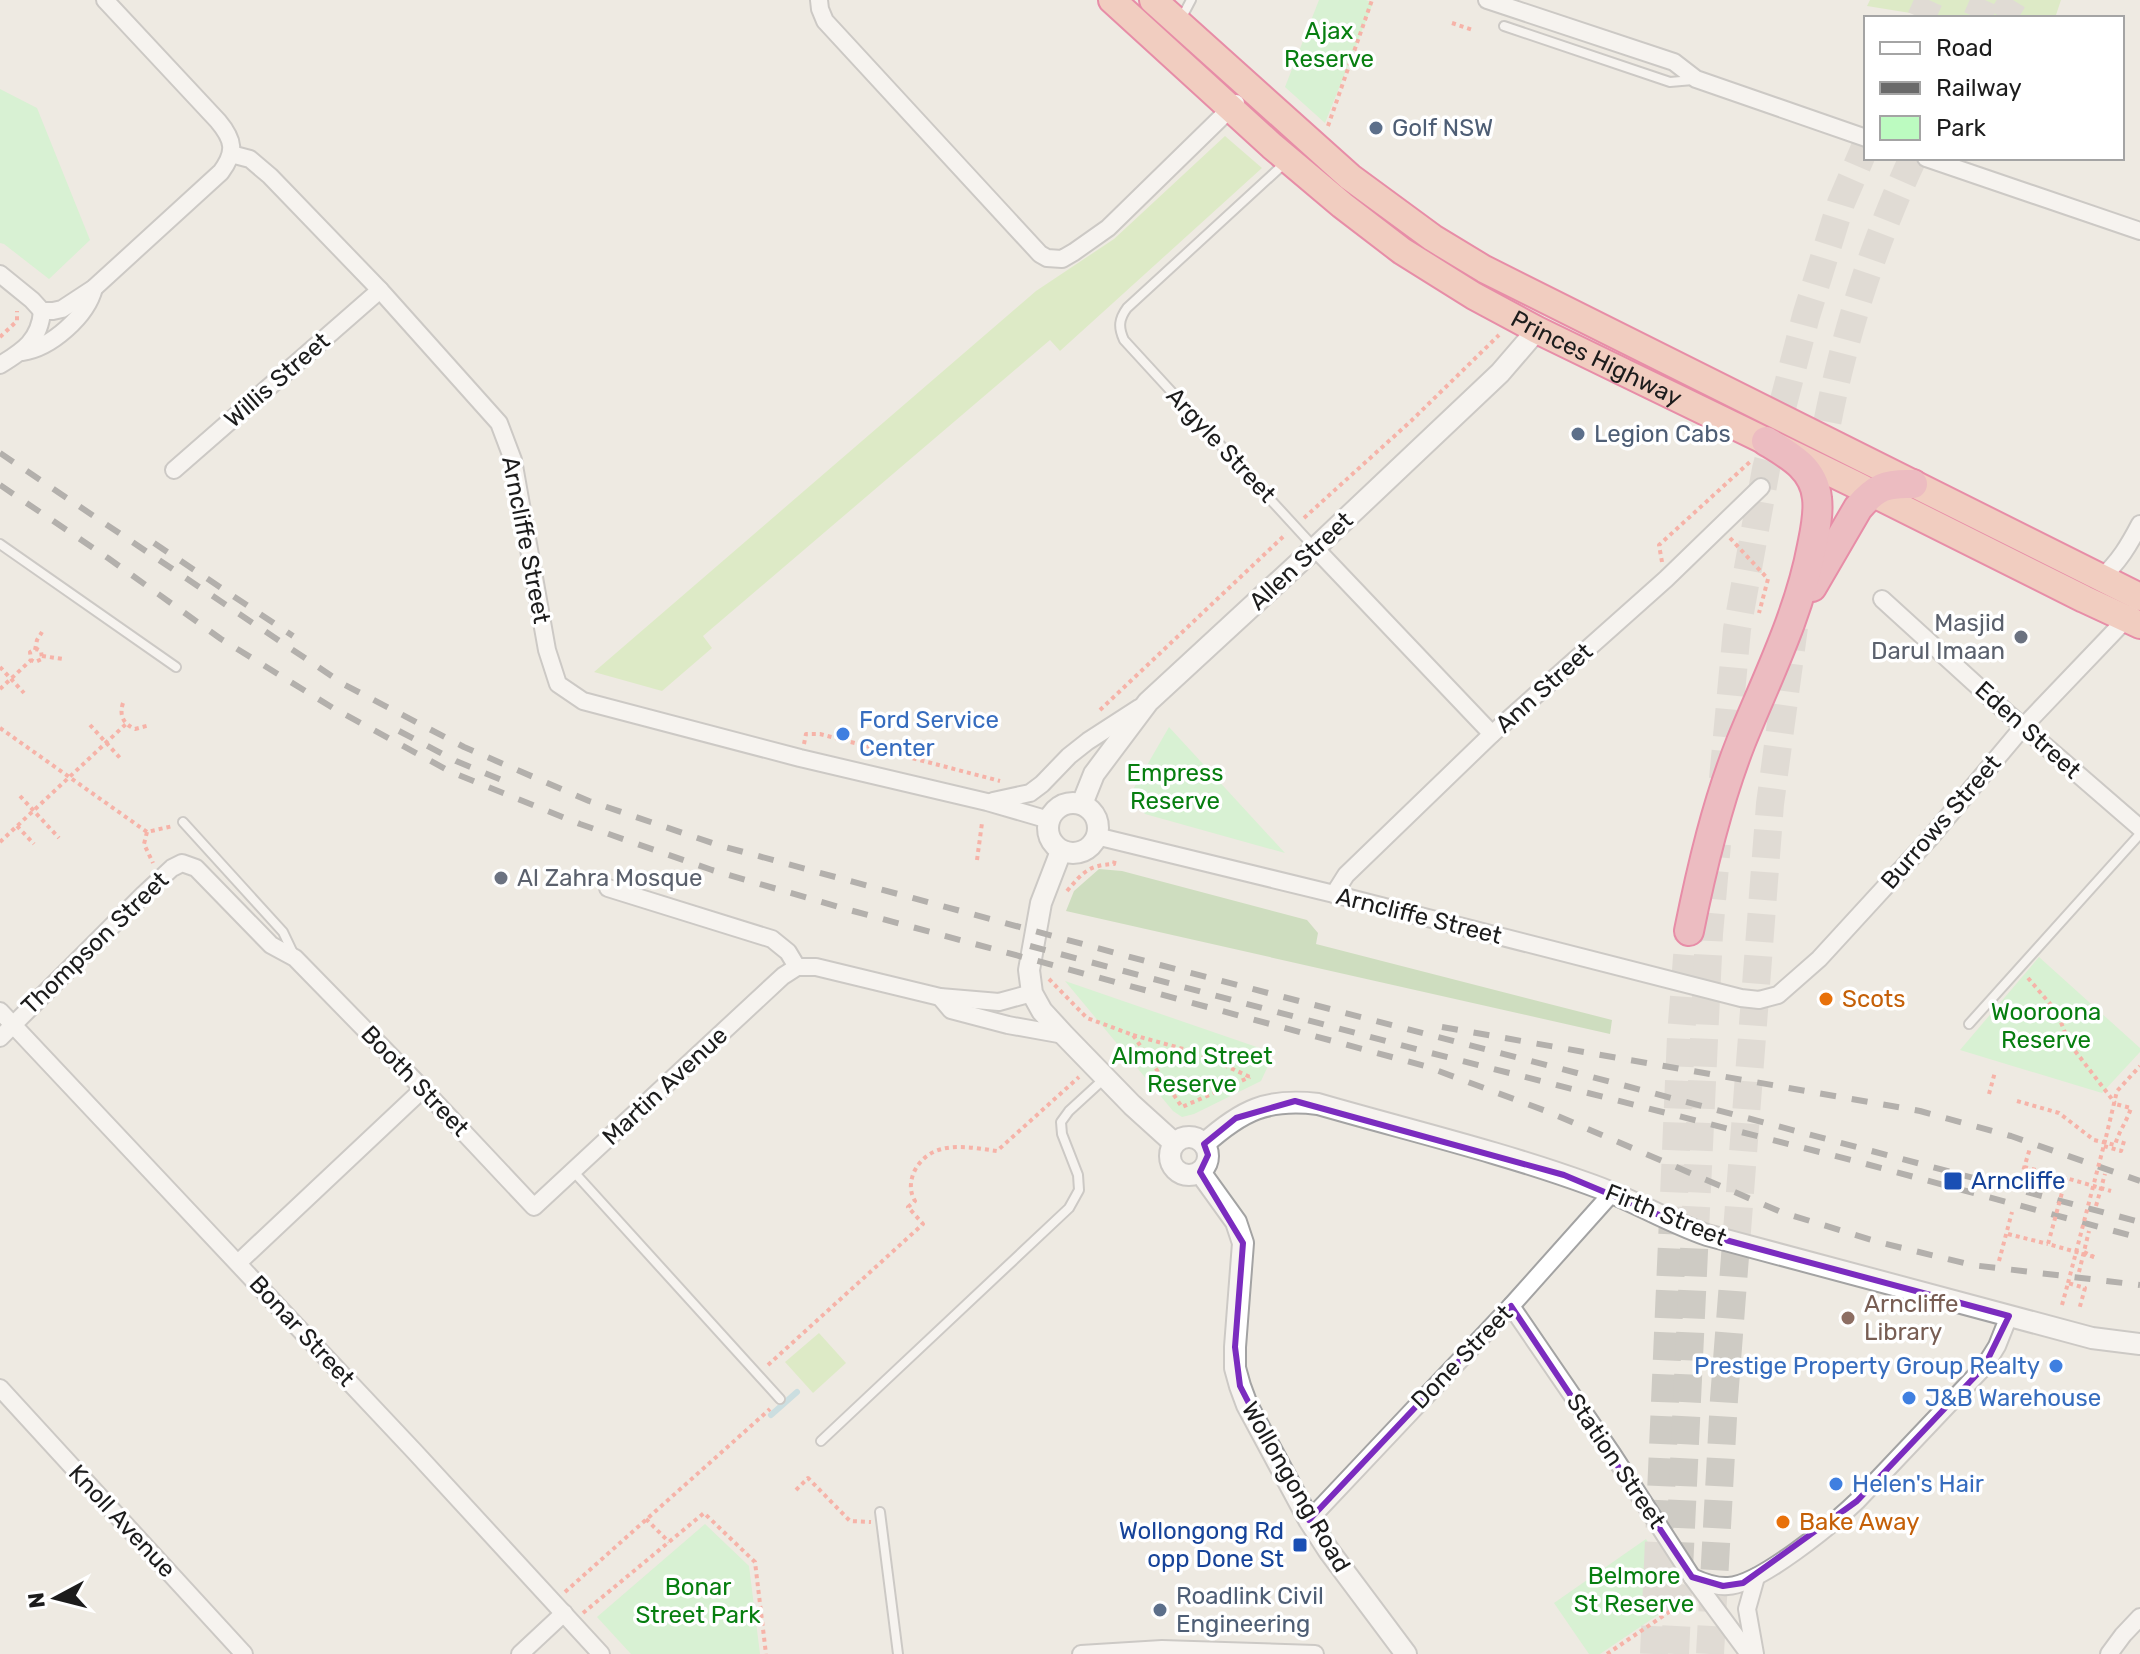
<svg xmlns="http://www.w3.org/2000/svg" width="2140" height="1654" viewBox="0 0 2140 1654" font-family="Rubik,sans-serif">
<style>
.grass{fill:#c8eba5}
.forest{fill:#a6cf94}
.park{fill:#bcfbc0}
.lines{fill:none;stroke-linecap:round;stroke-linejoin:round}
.stream{stroke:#a0d0de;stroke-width:6}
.motorway-tunnel{stroke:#cecbc4;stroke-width:28;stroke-dasharray:28 14;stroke-linecap:butt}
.service-casing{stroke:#a3a3a3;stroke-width:12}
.minor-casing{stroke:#a3a3a3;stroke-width:20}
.tertiary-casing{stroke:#a3a3a3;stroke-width:24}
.trunk-casing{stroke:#de1d61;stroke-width:30}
.motorway-casing{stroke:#de1d61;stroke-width:32}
.path{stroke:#ff7162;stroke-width:4;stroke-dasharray:4 4;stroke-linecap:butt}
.service{stroke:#fff;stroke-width:8}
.minor{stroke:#fff;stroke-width:16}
.tertiary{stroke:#fff;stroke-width:20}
.trunk{stroke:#f4ab98;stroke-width:26}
.motorway{stroke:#e98599;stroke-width:28}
.rail{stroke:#6a6a6a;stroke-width:6;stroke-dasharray:16 16;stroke-linecap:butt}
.path-bridge{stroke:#ff7162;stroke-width:4;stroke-dasharray:4 4;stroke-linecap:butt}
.marked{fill:none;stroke:#7b2cbf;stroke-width:6;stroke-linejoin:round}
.service-dot{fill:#5c6f8a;stroke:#fff;stroke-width:3}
.worship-dot{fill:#6b7280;stroke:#fff;stroke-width:3}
.shop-dot{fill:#3f7fe0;stroke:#fff;stroke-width:3}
.food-dot{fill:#e8710a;stroke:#fff;stroke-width:3}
.transit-dot{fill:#1a4fb4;stroke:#fff;stroke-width:3}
.education-dot{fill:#8d6e63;stroke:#fff;stroke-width:3}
.labels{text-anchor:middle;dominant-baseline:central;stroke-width:7;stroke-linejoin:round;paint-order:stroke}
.park-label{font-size:24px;fill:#077e10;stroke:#fff}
.service-label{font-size:24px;fill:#4e5e75;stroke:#fff;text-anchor:start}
.street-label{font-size:24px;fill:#1c1c1c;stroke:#fff}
.worship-label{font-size:24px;fill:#5b616d;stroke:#fff;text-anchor:end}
.shop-label{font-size:24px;fill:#366cbe;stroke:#fff;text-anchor:start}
.food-label{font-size:24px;fill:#c56008;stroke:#fff;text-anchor:start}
.transit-label{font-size:24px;fill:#164399;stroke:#fff;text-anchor:start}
.education-label{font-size:24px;fill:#785e54;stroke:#fff;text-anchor:start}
</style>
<rect width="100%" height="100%" fill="#eeeae2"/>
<g class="grass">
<polygon points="1870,0 2061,0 2055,18 1941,18 1867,6"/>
<polygon points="1225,136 1262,168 1060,351 1050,340 703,636 712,648 662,691 594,672 1036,291 1114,239"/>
<polygon points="819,1333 846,1363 813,1393 785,1362"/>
</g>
<polygon class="forest" points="1099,869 1122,871 1307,920 1318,933 1316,944 1612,1020 1610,1034 1066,911 1074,891"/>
<g class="park">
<polygon points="1319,0 1366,0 1373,3 1325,123 1285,87"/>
<polygon points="0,89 37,108 90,240 49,279 4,244 0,243"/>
<polygon points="1169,727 1285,853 1145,814 1131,793"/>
<polygon points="2039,957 2140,1048 2140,1052 2102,1093 1960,1050"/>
<polygon points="1065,981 1274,1053 1261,1081 1194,1114 1182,1117 1173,1111"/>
<polygon points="705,1524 749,1566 760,1654 631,1654 597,1617"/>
<polygon points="1646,1539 1683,1598 1600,1654 1589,1654 1554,1603"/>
</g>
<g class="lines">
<polyline class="stream" points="771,1415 797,1392"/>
<g class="motorway-tunnel">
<polyline points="1921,18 1929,0"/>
<polyline points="1977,18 1985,0"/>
<polyline points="2002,18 2013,0"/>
<path d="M1820,463C1837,358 1868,255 1913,158"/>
<polyline points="1723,779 1737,629 1766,469 1806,316 1841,203 1866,145"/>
<polyline points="1654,1654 1681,1036 1689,931"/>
<polyline points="1675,1654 1709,934 1717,844"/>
<polyline points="1710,1654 1724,1399 1770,804 1794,627"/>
</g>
<g class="service-casing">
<g id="service">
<polyline points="1180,21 1191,0"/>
<polyline points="1504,26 1670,82 1693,80"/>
<path d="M1285,163L1127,308C1119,319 1118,327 1124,340L1314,547"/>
<polyline points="0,544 176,667"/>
<polyline points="183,822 283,932 293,953"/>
<polyline points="1969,1024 2140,834"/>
<polyline points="573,1171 780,1399"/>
<polyline points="821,1441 1069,1208 1079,1190 1078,1175 1062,1134 1061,1122 1069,1111 1105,1078"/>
<polyline points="880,1512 898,1654"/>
</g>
</g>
<g class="minor-casing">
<g id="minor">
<polyline points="819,0 820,9 825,21 1040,254 1047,258 1062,259 1074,252 1108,228 1236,103"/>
<polyline points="1487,0 1674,62 1696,79 1866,138"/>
<polyline points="231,154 250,159 270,176 380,290 499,423 513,460 547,650 558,684 583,701 800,758 987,802 1049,820"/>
<polyline points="1926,158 2140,231"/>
<polyline points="0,274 32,300 42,311"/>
<path d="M42,311H53L62,309L94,288L221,172C236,152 234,140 218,121L105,0"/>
<path d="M22,352C51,348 87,316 94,288"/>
<path d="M0,365C23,351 40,340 42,311"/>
<polyline points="174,470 380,290"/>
<polyline points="1315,548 1492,734"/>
<path d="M2101,578C2119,562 2129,545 2140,524"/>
<polyline points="1882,599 2005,711 2140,828"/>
<polyline points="993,801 1030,793 1042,784 1069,756 1088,741 1139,708"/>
<polyline points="1096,836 1334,894 1741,998 1759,1000 1778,995 1819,959 1930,838 2023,727 2131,614"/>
<polyline points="608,888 772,939 788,952 797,967 816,967 940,997 999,1002 1032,993"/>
<polyline points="1334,894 1346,875 1492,734 1666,579 1761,487"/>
<polyline points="940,997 951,1010 1008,1025 1064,1035"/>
<polyline points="0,1011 415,1452 601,1654"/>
<polyline points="0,1038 144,894 172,868 182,863 196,868 271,945 295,958 423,1089 534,1207 783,976 797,967"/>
<polyline points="238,1263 423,1089"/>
<polyline points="1511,1306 1613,1455 1692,1577 1749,1654"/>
<polyline points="0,1388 244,1654"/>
<polyline points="1309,1520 1511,1306 1612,1193"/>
<path d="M1692,1577C1703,1582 1715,1587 1728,1586C1759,1585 1833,1524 1857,1501L1984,1367L1997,1346L2009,1316"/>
<polyline points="520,1654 564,1613"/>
<polyline points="1081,1654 1162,1649 1315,1654"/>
<polyline points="1755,1654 1747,1609 1756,1577"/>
<polyline points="2109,1654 2123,1635 2140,1617"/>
</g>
</g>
<g class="tertiary-casing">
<g id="tertiary">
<circle cx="1073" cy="828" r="25"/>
<polyline points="1082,804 1094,774 1148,702 1315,548 1500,373 1537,330"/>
<polyline points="1061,851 1041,903 1029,970 1032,993 1042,1011 1064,1035 1132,1105 1174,1143"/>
<circle cx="1189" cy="1156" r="19"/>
<path d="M1204,1144C1242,1110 1267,1098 1318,1104C1408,1130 1501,1152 1589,1184C1630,1198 1666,1221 1707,1235L2092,1338L2140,1344"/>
<polyline points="1200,1172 1236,1222 1243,1243 1235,1347 1235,1368 1240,1386 1247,1405 1309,1520 1329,1551 1406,1654"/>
</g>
</g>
<g class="trunk-casing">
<g id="trunk">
<path id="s1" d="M1112,0L1272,146L1342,205L1402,251L1474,296L1537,330L1852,483L2084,599L2140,625"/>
<polyline points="1153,0 1350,177 1433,238 1484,269 2140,597"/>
</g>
</g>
<g class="motorway-casing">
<g id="motorway">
<path d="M1812,587L1858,508C1876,487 1886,483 1913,484"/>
<path d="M1689,931C1702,866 1717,803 1741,742C1767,678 1799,615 1812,546C1815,531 1819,514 1817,498C1814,468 1789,455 1766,441"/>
</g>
</g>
<g class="path">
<polyline points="1452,23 1473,30"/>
<polyline points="1328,126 1372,0"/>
<polyline points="0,337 17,321 17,311"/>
<polyline points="1304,518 1411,421 1499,335"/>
<polyline points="1730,538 1768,579 1759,613"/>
<polyline points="1662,562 1659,545 1752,460"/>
<polyline points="35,650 37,640 42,632"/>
<polyline points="42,656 63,659"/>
<polyline points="0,667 24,693"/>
<polyline points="0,689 31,660 30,652 37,649 41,651 42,659 35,662 31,660"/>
<path d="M123,703C119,715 123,724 135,729L150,725"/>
<polyline points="1100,710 1286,534"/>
<polyline points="90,725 121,759"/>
<polyline points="0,728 147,832 173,826"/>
<polyline points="804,744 806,734 820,734 1000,781"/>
<polyline points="20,796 59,838"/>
<polyline points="17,826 34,844"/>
<polyline points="147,832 144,844 153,863"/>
<polyline points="0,842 126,724"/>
<polyline points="977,860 982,823"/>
<path d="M1067,891C1083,872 1089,865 1114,864L1115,859"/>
<polyline points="2028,978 2057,1012 2069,1043 2115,1103"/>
<polyline points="1049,979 1087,1018 1133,1035 1182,1107 1250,1077"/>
<polyline points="1133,1035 1198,1053 1250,1077"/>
<polyline points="1989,1094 1995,1072"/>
<path d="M2017,1101L2059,1113L2094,1140L2115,1145C2119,1131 2127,1121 2131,1108L2115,1104"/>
<polyline points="2106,1137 2117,1091 2140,1066"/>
<polyline points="2104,1146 2121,1151 2125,1138"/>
<polyline points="2024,1167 2066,1178"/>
<polyline points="2019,1185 2030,1148"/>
<polyline points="2096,1206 2105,1174"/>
<polyline points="2008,1234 2048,1244"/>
<polyline points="2084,1252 2094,1257"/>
<polyline points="1999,1261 2012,1212"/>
<polyline points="2079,1272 2089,1231"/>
<polyline points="2062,1305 2068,1283 2085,1288 2079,1310"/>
<path d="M768,1365L923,1224L908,1207L915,1201C909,1191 910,1180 915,1170C932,1139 968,1147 997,1151L1079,1077"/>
<polyline points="796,1490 808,1478 850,1521 871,1522"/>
<polyline points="646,1519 669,1542"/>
<polyline points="565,1592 770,1409"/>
<polyline points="583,1613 704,1513 755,1562 766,1654"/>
<polyline points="1607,1654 1688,1599"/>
</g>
<use href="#service" class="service"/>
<use href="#minor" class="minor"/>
<use href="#tertiary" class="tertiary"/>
<use href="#trunk" class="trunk"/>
<use href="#motorway" class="motorway"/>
<g class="rail">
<polyline points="0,453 345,685 464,747 589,801 718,845 850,881 1160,965 1577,1073 2140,1222"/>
<polyline points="0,485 108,558 221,639 333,708 451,772 580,824 712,870 842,908 1425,1066 1546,1111 1781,1212 1878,1242 1972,1265 2140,1285"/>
<polyline points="154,543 293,636"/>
<polyline points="399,731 456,761 504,781"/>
<polyline points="1030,946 1427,1052 1855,1161 2140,1238"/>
<polyline points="1442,1027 1920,1111 2011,1136 2140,1181"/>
</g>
<g class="path-bridge">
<polyline points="2094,1257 2048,1244 2066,1178 2111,1191"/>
<polyline points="2068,1283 2106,1137"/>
</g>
</g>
<path d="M0 0H2140V1654H0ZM1295,1101L1564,1175L1707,1235L2009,1316L1984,1367L1857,1501L1743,1583L1723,1586L1692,1577L1511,1306L1309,1520L1240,1386L1235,1347L1243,1243L1200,1172L1208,1155L1204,1144L1236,1118Z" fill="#eeeae2" fill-opacity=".55" fill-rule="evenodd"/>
<path class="marked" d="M1295,1101L1564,1175L1707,1235L2009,1316L1984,1367L1857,1501L1743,1583L1723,1586L1692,1577L1511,1306L1309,1520L1240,1386L1235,1347L1243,1243L1200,1172L1208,1155L1204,1144L1236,1118Z"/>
<g class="service-dot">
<circle cx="1376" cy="128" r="8"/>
<circle cx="1578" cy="434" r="8"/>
<circle cx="1160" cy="1610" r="8"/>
</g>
<g class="worship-dot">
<circle cx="2021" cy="637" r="8"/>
<circle cx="501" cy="878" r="8"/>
</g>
<g class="shop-dot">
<circle cx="843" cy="734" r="8"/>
<circle cx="2056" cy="1366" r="8"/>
<circle cx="1909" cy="1398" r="8"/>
<circle cx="1836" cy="1484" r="8"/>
</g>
<g class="food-dot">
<circle cx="1826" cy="999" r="8"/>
<circle cx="1783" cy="1522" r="8"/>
</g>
<g class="transit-dot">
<rect x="1943" y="1171" width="20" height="20" rx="4"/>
<rect x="1292" y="1537" width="16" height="16" rx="4"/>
</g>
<circle class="education-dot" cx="1848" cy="1318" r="8"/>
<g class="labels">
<g class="park-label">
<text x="1329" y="31">Ajax<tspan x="1329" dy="28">Reserve</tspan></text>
<text x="1175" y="773">Empress<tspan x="1175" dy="28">Reserve</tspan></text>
<text x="2046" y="1012">Wooroona<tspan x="2046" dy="28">Reserve</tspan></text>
<text x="1192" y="1056">Almond Street<tspan x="1192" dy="28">Reserve</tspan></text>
<text x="1634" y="1576">Belmore<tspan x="1634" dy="28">St Reserve</tspan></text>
<text x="698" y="1587">Bonar<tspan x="698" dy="28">Street Park</tspan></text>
</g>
<g class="service-label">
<text x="1392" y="128">Golf NSW</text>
<text x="1594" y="434">Legion Cabs</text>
<text x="1176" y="1596">Roadlink Civil<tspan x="1176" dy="28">Engineering</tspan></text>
</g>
<g class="street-label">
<text stroke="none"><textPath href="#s1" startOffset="606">Princes Highway</textPath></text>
<text transform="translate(277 380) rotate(-41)">Willis Street</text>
<text transform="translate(1221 445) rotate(47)">Argyle Street</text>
<text transform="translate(526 540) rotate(79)">Arncliffe Street</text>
<text transform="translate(1301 561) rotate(-43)">Allen Street</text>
<text transform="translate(1544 688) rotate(-42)">Ann Street</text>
<text transform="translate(2028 730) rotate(42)">Eden Street</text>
<text transform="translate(1941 822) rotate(-49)">Burrows Street</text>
<text transform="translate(1419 916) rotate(14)">Arncliffe Street</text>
<text transform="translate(95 943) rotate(-44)">Thompson Street</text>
<text transform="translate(415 1081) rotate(46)">Booth Street</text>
<text transform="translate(665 1086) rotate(-43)">Martin Avenue</text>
<text transform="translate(1666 1215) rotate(22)">Firth Street</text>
<text transform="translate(302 1331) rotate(47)">Bonar Street</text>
<text transform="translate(1462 1357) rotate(-46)">Done Street</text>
<text transform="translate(1616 1461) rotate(56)">Station Street</text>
<text transform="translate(1296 1487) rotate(60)">Wollongong Road</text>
<text transform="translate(122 1521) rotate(47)">Knoll Avenue</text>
</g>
<g class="worship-label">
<text x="2005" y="623">Masjid<tspan x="2005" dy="28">Darul Imaan</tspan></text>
<text x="517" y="878" text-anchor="start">Al Zahra Mosque</text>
</g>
<g class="shop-label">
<text x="859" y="720">Ford Service<tspan x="859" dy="28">Center</tspan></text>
<text x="2040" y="1366" text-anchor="end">Prestige Property Group Realty</text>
<text x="1925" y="1398">J&amp;B Warehouse</text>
<text x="1852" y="1484">Helen's Hair</text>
</g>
<g class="food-label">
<text x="1842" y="999">Scots</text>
<text x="1799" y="1522">Bake Away</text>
</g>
<g class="transit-label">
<text x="1971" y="1181">Arncliffe</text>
<text x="1284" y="1531" text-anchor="end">Wollongong Rd<tspan x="1284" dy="28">opp Done St</tspan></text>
</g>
<g class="education-label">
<text x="1864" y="1304">Arncliffe<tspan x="1864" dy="28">Library</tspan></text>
</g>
</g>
<rect x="1864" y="16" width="260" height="144" fill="#ffffff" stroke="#a4a4a4" stroke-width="2"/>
<rect x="1880" y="42" width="40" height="12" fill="#ffffff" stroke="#a4a4a4" stroke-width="2"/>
<text x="1936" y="56" font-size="24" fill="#1c1c1c">Road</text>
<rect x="1880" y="82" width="40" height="12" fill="#6a6a6a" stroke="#a4a4a4" stroke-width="2"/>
<text x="1936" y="96" font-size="24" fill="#1c1c1c">Railway</text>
<rect x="1880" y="116" width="40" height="24" fill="#bcfbc0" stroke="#a4a4a4" stroke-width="2"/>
<text x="1936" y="136" font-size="24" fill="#1c1c1c">Park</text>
<g transform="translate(56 1598) rotate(263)" stroke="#ffffff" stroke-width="6" paint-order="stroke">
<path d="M0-6L14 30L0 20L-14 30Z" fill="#1c1c1c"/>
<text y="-12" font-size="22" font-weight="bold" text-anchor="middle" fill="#1c1c1c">N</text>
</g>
</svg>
